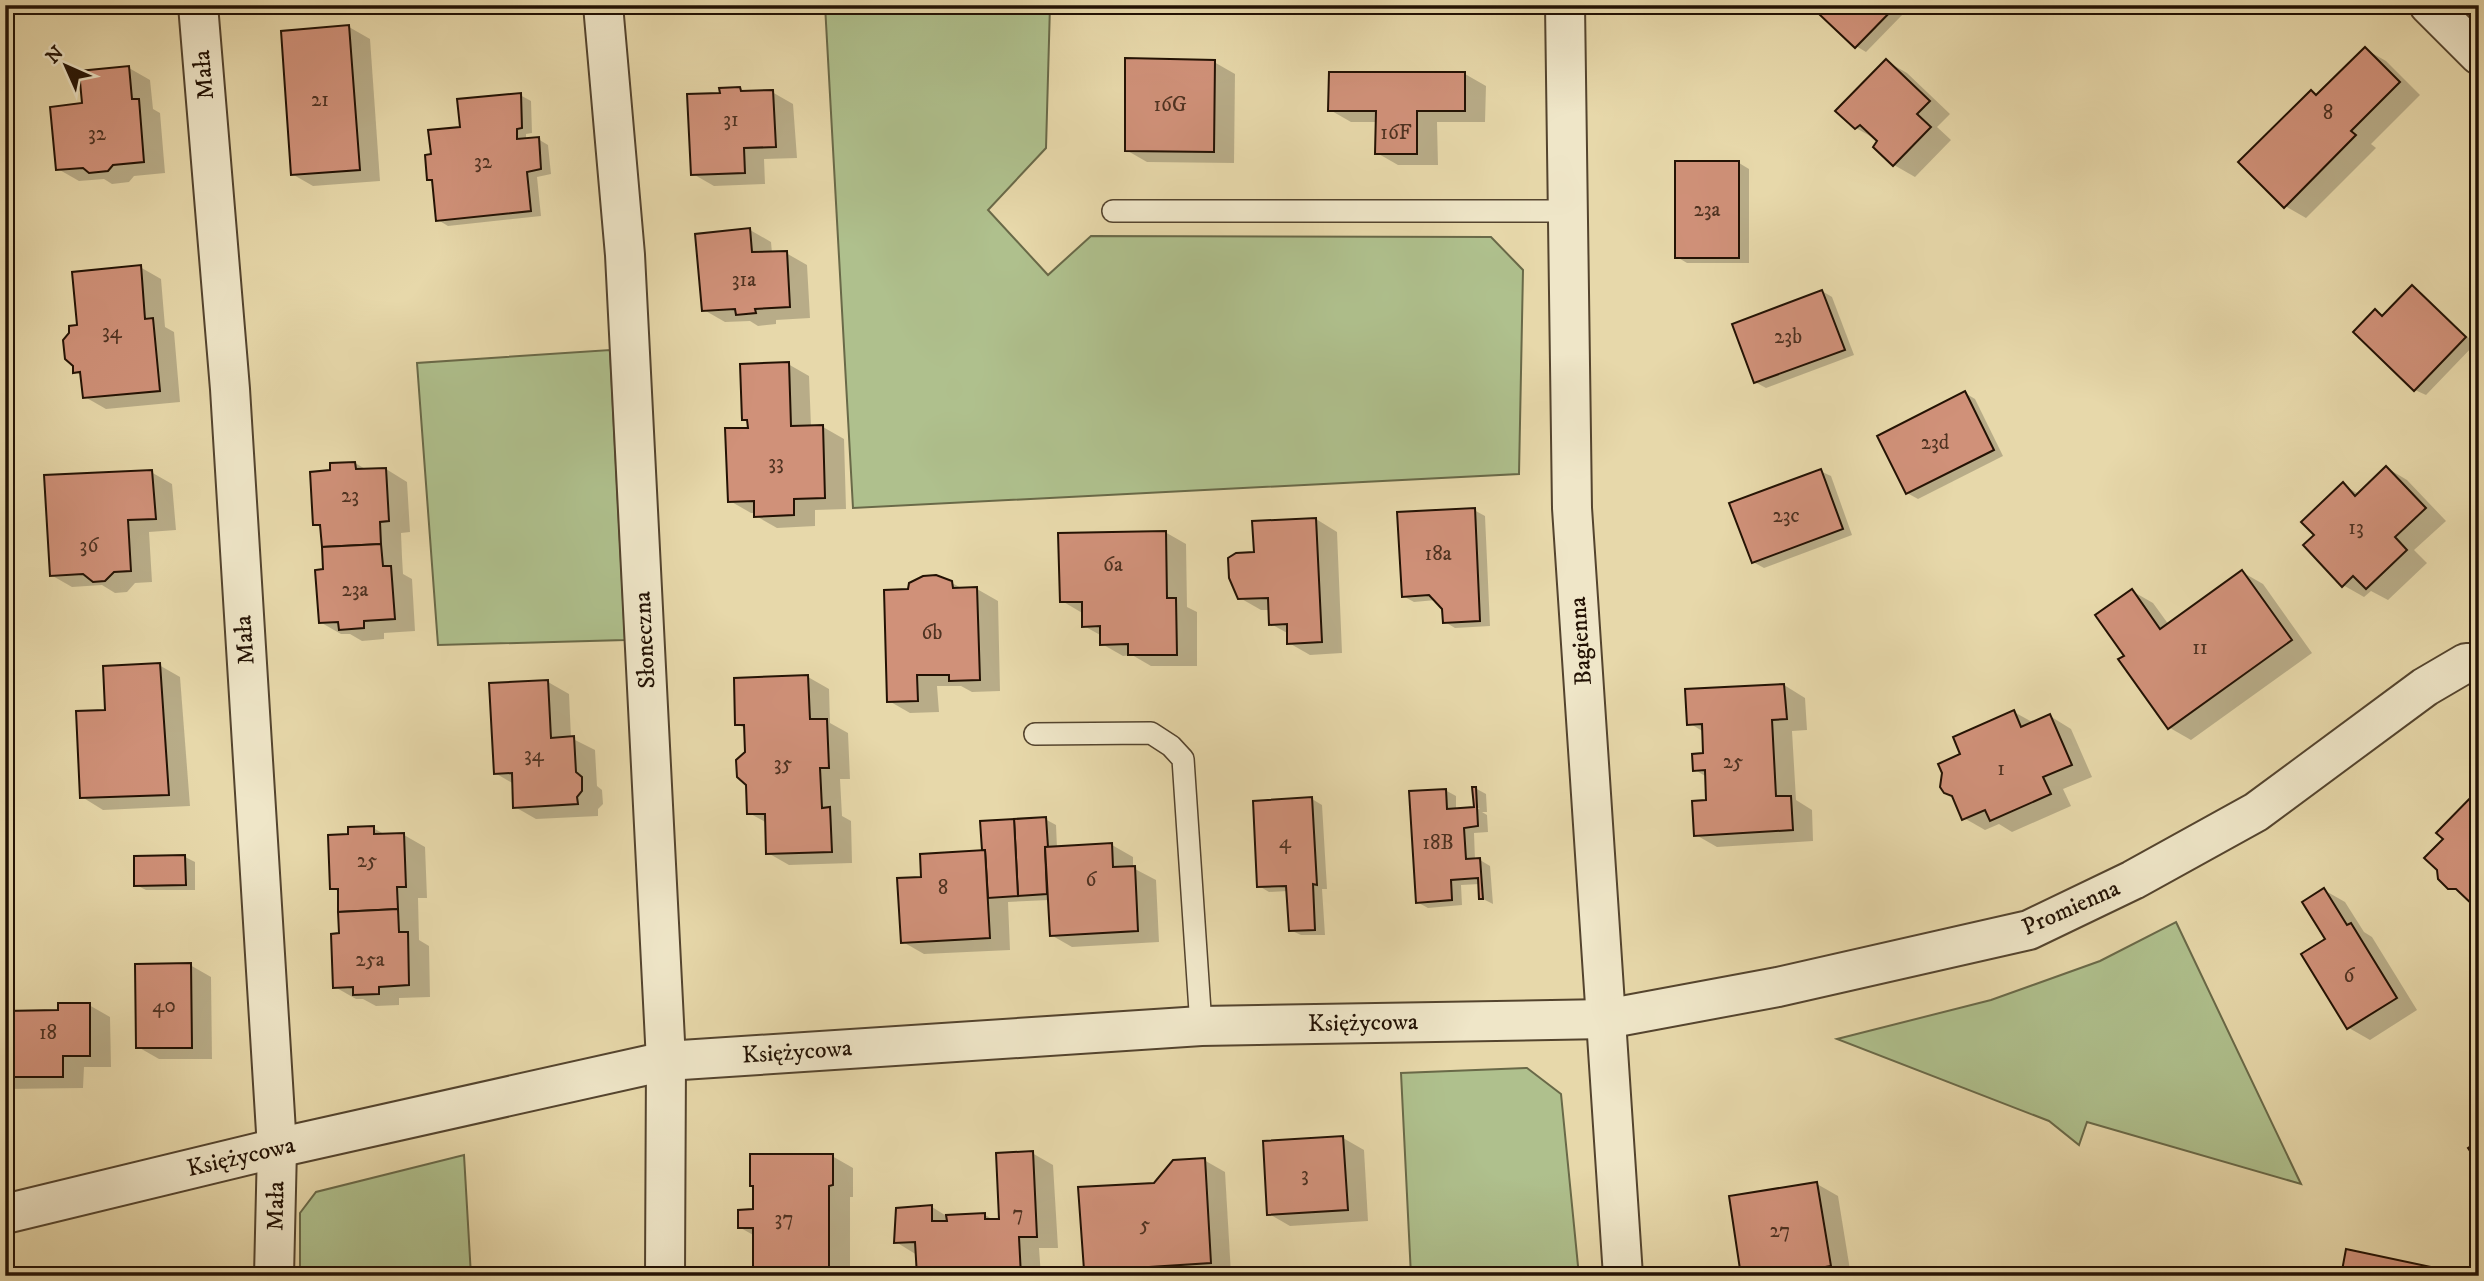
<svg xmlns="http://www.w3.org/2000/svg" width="2484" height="1281" viewBox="0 0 2484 1281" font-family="'IM FELL DW Pica',serif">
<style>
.green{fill:#afc08d;stroke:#696948;stroke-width:2}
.shadow{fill:#0003}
.building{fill:#d09179;stroke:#231204;stroke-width:2}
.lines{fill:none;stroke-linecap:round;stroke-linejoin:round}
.lane-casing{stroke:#54442e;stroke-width:24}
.street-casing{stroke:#54442e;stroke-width:42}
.lane{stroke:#efe6c8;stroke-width:21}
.street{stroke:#efe6c8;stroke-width:38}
.labels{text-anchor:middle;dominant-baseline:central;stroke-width:5;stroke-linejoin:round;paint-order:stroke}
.number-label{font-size:21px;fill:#4e3221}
.street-label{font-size:24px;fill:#231204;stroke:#efe6c8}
</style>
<rect width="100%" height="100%" fill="#e7d8aa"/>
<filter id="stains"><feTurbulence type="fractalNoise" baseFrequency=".00286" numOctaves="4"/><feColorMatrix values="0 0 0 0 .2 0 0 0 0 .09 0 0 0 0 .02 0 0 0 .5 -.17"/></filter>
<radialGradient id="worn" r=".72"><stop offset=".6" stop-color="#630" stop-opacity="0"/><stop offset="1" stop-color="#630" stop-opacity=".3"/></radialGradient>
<g class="green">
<polygon points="825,5 1050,5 1046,148 988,210 1048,275 1091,236 1491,237 1523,270 1519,474 853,508"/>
<polygon points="610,350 625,640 438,645 417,363"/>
<polygon points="2176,922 2301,1184 2087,1122 2079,1145 2049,1121 1837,1039 1991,1000 2100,961"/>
<polygon points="1527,1068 1561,1094 1579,1276 1411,1276 1401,1073"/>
<polygon points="464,1155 471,1276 300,1276 300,1213 316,1192"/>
</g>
<g class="shadow">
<polygon points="1832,5 1898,5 1905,12 1866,52 1856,46"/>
<polygon points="2203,5 2219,5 2213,11"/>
<polygon points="349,27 370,39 380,181 313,186 292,174"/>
<polygon points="2365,49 2386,61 2420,95 2371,144 2376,148 2306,218 2285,206 2317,96"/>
<polygon points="1886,61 1907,73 1950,114 1937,127 1951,140 1915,177 1894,165 1879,141 1856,128"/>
<polygon points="1214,62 1235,74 1234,163 1147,162 1126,150"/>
<polygon points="129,68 150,80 153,109 160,113 165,173 134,176 129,182 112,184 104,179 79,181 58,169 84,105"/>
<polygon points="1465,74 1486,86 1485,122 1437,122 1438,165 1398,165 1377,153 1377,122 1351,122 1330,110"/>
<polygon points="740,89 747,93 772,92 793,104 797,158 764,159 765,184 714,186 693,174 722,94"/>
<polygon points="520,95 531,101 532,133 526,134 526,140 538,139 548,145 551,174 537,177 541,216 448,226 438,220 434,182 429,179 433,156 461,129"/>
<polygon points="1739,163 1749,169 1749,263 1687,263 1677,257"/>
<polygon points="750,230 771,242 772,253 786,253 807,265 810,318 776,320 776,324 758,326 750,321 725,322 704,310"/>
<polygon points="140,267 161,279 165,327 174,332 180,402 106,409 85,397 83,376 75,372 79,327"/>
<polygon points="2412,287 2422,293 2475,344 2426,395 2415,390 2356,332 2375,311 2384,316"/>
<polygon points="1822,291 1832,297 1854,355 1766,388 1755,382"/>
<polygon points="788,364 809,376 811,427 823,427 844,439 846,509 815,510 815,526 777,528 756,516 756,513 751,513 730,501 750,429 749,422 744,419"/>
<polygon points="1965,393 1975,399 2003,456 1918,499 1907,493"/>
<polygon points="355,463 367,470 386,469 407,482 410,532 401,533 402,557 403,574 412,579 415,631 384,633 384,639 362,641 350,634 341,634 320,622 325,571 322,528 315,524 332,472"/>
<polygon points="2387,468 2407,480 2446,521 2414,550 2427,563 2388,600 2371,591 2364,597 2343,585 2343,485 2359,494"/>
<polygon points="1820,471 1831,476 1852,535 1764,568 1753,562"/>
<polygon points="151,472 172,484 176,530 149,532 152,582 135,583 127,592 115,593 102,585 72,587 51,575"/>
<polygon points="1474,510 1485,516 1490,626 1455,628 1445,622 1444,608 1436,600 1414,602 1403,596"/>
<polygon points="1316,519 1337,532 1342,653 1310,655 1289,643 1289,634 1271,624 1270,610 1261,610 1240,598"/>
<polygon points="1165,532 1186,544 1187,607 1197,612 1197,666 1151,666 1132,655 1123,656 1102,644 1102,636 1084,626 1084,614 1062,601"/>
<polygon points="2242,572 2263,584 2312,653 2191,740 2170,728 2121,660 2127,656 2132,591 2153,603 2169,625"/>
<polygon points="952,583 963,589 977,589 998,601 1000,691 972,692 961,686 937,686 939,712 910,713 889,701 910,591"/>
<polygon points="159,665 180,677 190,806 103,810 82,797"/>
<polygon points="808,677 829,689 830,723 848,733 850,779 840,779 842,816 851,821 852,863 789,865 768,853 767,823 749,813 746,729 737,724"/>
<polygon points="548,682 569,694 571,738 595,750 597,786 602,790 603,804 598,809 598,816 536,819 515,807 514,784 495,773"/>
<polygon points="1784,685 1805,698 1807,730 1792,731 1796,800 1812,810 1813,841 1717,847 1696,835 1708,802 1707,777 1695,770 1705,754 1704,732 1689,723"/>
<polygon points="2014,712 2034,723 2050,716 2071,729 2092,777 2063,789 2071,806 2012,832 1999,824 1985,830 1964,818 1963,755"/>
<polygon points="1475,788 1486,794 1487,812 1482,812 1487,815 1488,832 1474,833 1475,860 1480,860 1490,866 1493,904 1481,898 1480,884 1461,885 1462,905 1428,908 1417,902 1445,790 1456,796 1456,810 1480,809 1475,806"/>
<polygon points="1312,799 1322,805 1327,889 1322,889 1325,935 1301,935 1290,930 1288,891 1269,892 1259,886"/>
<polygon points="1045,819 1056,825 1057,848 1112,845 1133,857 1133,868 1156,880 1159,942 1072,947 1051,935 1049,900 1008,902 1010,950 924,954 903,942 923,879 921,855 988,852"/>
<polygon points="373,828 386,835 404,835 425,847 427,898 418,898 419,940 429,946 430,997 399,998 399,1005 376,1006 363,999 356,999 335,987 341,935 340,892 332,888 350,836"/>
<polygon points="185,857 195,862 195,890 146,890 136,885"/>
<polygon points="2324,890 2345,902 2364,932 2372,937 2417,1010 2370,1040 2349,1028 2328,940"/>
<polygon points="190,965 211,977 212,1059 159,1059 138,1047"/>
<polygon points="89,1005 110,1017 111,1067 84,1067 83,1088 5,1089 5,1012 60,1012"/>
<polygon points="1343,1138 1364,1150 1368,1221 1290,1226 1269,1214"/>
<polygon points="1032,1153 1053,1165 1058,1248 1039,1248 1041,1276 918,1276 917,1255 896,1242 932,1207 948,1217 985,1215 995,1221 1001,1221"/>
<polygon points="832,1156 853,1168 853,1197 850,1197 850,1276 755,1276 755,1236 739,1227 755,1211"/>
<polygon points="1204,1160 1225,1172 1231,1274 1097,1276 1085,1269 1155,1185"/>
<polygon points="1817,1184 1838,1196 1851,1276 1743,1276"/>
<polygon points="2430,1268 2443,1276 2343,1276"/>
</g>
<g class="building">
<polygon points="1829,5 1896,5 1896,6 1855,48 1820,15"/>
<polygon points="349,25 360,170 291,175 281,31"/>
<polygon points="2365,47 2400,82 2351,131 2356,135 2284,208 2238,162 2311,90 2316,95"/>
<polygon points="1125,58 1215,60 1214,152 1125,151"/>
<polygon points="1886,59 1930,101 1917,114 1931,127 1893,166 1873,147 1877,141 1860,125 1855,129 1835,111"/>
<polygon points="129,66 132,99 139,99 144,162 113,165 108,171 89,173 83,168 56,170 50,107 82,103 79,71"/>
<polygon points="1329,72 1465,72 1465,111 1417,111 1417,154 1375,154 1376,111 1328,111"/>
<polygon points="740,87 741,91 773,90 776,147 744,148 745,173 691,175 687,94 720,93 719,88"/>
<polygon points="521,93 522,128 517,129 517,139 539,137 541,169 527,172 531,211 436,221 432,180 427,180 425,155 431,154 428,130 460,127 457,99"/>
<rect x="1675" y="161" width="64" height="97"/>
<polygon points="750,228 752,252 787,251 790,307 755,309 756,313 736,315 735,309 702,311 695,234"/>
<polygon points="141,265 145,319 153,318 160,391 83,398 80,372 73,373 73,366 65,359 63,340 69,333 69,326 77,325 72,272"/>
<polygon points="2412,285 2466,337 2414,391 2353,332 2375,309 2382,316"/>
<polygon points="1822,290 1845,350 1754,383 1732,324"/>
<polygon points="789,362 791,426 823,425 825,498 794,499 794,515 754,517 754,501 728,502 725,428 748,428 747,420 742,420 740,364"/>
<polygon points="1965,391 1994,450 1906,494 1877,436"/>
<polygon points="355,462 356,469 386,468 389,521 380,522 381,544 322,547 320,525 313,525 310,472 330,470 330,463"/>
<polygon points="2386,466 2426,508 2395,537 2407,550 2366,589 2353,576 2342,587 2303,545 2314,535 2301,522 2343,482 2355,496"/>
<polygon points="1821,469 1843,529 1752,563 1729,503"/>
<polygon points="152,470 156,519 128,520 131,571 114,572 105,581 93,582 83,574 50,576 44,475"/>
<polygon points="1475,508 1480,621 1443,623 1442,609 1429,595 1402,597 1397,512"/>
<polygon points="1316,518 1322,642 1287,644 1287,624 1269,625 1268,598 1238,599 1229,578 1228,558 1236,553 1254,552 1252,521"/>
<polygon points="1166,531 1167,598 1176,598 1177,655 1128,655 1128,644 1100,645 1100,626 1082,627 1082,602 1060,602 1058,533"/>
<polygon points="381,544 383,566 391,566 395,619 364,621 364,628 339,630 338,622 319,623 315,570 323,569 322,547"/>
<polygon points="2242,570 2292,640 2168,729 2118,659 2124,656 2095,615 2132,589 2160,629"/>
<polygon points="936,575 952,581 953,588 977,587 980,680 949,681 949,675 917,675 918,701 887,702 884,590 908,589 909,583 923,576"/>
<polygon points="160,663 169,795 80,798 76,711 105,710 103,666"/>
<polygon points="808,675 810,719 827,719 829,768 820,768 822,808 830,807 832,852 766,854 765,814 747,814 746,785 737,777 736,760 745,752 744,725 735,725 734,678"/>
<polygon points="548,680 551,738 574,736 576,772 582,777 582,791 577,797 578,804 513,808 512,773 494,774 489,683"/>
<polygon points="1784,684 1787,719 1772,720 1776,796 1791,796 1793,830 1694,836 1692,801 1706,800 1705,770 1693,771 1692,754 1703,753 1702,724 1687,725 1685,689"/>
<polygon points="2014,710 2021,727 2050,714 2072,765 2043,777 2051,794 1990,821 1985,810 1962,820 1952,796 1944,793 1940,787 1942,773 1938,764 1960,754 1953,737"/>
<polygon points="1472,787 1476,787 1478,826 1464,828 1466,859 1480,858 1483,899 1479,899 1478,878 1451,880 1452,900 1416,903 1409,791 1446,789 1447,809 1474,807"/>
<polygon points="2479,789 2479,901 2474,906 2456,889 2448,889 2438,879 2437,870 2424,858 2443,839 2436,833"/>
<polygon points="1312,797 1317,885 1313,884 1315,930 1289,931 1286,886 1257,887 1253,801"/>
<polygon points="1046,817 1048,847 1045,847 1047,894 1018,896 1014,819"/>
<polygon points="1014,819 1018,896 988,898 985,850 982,850 980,821"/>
<polygon points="374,826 374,834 404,833 406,887 397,887 398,909 338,912 338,889 330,889 328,835 348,834 348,827"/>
<polygon points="1112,843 1113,867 1135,866 1138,931 1050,936 1045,847"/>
<polygon points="985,850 990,938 901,943 897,878 921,877 920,854"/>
<polygon points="185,855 186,885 134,886 134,856"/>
<polygon points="2324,888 2347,925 2351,923 2397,998 2347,1029 2301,954 2325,939 2302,902"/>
<polygon points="398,909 399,932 408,932 409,985 379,987 379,994 353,995 353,987 333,988 331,934 339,933 338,912"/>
<polygon points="191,963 192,1048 136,1048 135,964"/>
<polygon points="58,1003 90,1003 90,1056 63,1056 63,1077 5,1077 5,1011 58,1010"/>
<polygon points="1343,1136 1348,1210 1267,1215 1263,1141"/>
<polygon points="2479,1141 2479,1164 2468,1148"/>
<polygon points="1033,1151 1037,1237 1019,1237 1021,1276 917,1276 915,1242 894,1243 896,1208 932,1205 932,1221 947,1221 946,1215 985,1213 985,1219 999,1219 996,1153"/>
<polygon points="750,1154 833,1154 833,1185 829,1186 829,1276 753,1276 753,1228 738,1228 738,1210 753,1209 753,1186 750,1186"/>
<polygon points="1205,1158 1211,1263 1150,1267 1150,1276 1116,1276 1116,1268 1084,1270 1078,1187 1154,1183 1173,1160"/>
<polygon points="1817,1182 1831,1266 1773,1276 1741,1276 1729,1196"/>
<polygon points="2346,1249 2431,1267 2429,1276 2341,1276"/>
</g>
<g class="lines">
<g class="lane-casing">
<g id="lane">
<polyline points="1113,211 1568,211"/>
<polyline points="1035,734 1151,733 1171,746 1183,759 1201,1026"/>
</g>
</g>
<g class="street-casing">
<g id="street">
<polyline points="198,5 230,389 277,1148 274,1276"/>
<polyline points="603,5 625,255 666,1061 665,1276"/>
<polyline points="1565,5 1572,508 1623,1276"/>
<polyline points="2429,5 2479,55"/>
<polyline points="5,1214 277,1148 666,1061 1201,1026 1606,1019 1778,987 2029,930 2133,880 2256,812 2425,687 2466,663 2479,663"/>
</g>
</g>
<use href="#lane" class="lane"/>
<use href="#street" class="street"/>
</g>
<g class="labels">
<g class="number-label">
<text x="320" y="100">21</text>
<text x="1170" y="105">16G</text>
<text x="2328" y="113">8</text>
<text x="731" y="120">31</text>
<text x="1396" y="133">16F</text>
<text x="97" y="134">32</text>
<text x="483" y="162">32</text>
<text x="1707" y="210">23a</text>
<text x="744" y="280">31a</text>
<text x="112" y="332">34</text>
<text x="1788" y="337">23b</text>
<text x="1935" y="443">23d</text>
<text x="776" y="463">33</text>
<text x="350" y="496">23</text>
<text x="1786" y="516">23c</text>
<text x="2356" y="528">13</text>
<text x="89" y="546">36</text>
<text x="1438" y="554">18a</text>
<text x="1113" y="565">6a</text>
<text x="355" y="590">23a</text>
<text x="932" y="633">6b</text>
<text x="2200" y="648">11</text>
<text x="534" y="755">34</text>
<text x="1733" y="762">25</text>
<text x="783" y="764">35</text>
<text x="2001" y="769">1</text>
<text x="1285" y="842">4</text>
<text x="1438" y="843">18B</text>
<text x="367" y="861">25</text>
<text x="1091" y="880">6</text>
<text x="943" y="888">8</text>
<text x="370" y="960">25a</text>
<text x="2349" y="976">6</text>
<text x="164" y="1006">40</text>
<text x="48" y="1033">18</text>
<text x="1305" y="1175">3</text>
<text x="1018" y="1214">7</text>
<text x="784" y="1219">37</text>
<text x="1145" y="1225">5</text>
<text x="1780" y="1231">27</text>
</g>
<g class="street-label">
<text transform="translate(204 75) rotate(-95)">Mała</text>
<text transform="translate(245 640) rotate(-94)">Mała</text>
<text transform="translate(645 640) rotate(-93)">Słoneczna</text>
<text transform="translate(1581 641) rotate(-94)">Bagienna</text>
<text transform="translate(2071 908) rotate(-24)">Promienna</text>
<text transform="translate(1363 1023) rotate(-1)">Księżycowa</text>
<text transform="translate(797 1052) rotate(-4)">Księżycowa</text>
<text transform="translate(241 1157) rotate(-13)">Księżycowa</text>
<text transform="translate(276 1206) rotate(-89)">Mała</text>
</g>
</g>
<rect width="2484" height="1281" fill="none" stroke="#e7d8aa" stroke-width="28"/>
<rect x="7" y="7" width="2470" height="1267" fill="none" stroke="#231204" stroke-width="3.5"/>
<rect x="14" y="14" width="2456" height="1253" fill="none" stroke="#231204" stroke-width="2"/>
<g transform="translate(66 66) rotate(315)" stroke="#efe6c8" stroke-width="5" paint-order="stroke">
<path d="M0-5L12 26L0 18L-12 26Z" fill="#231204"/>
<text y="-10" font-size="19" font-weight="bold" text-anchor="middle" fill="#231204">N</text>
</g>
<rect width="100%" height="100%" filter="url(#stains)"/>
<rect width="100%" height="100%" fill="url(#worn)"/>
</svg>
